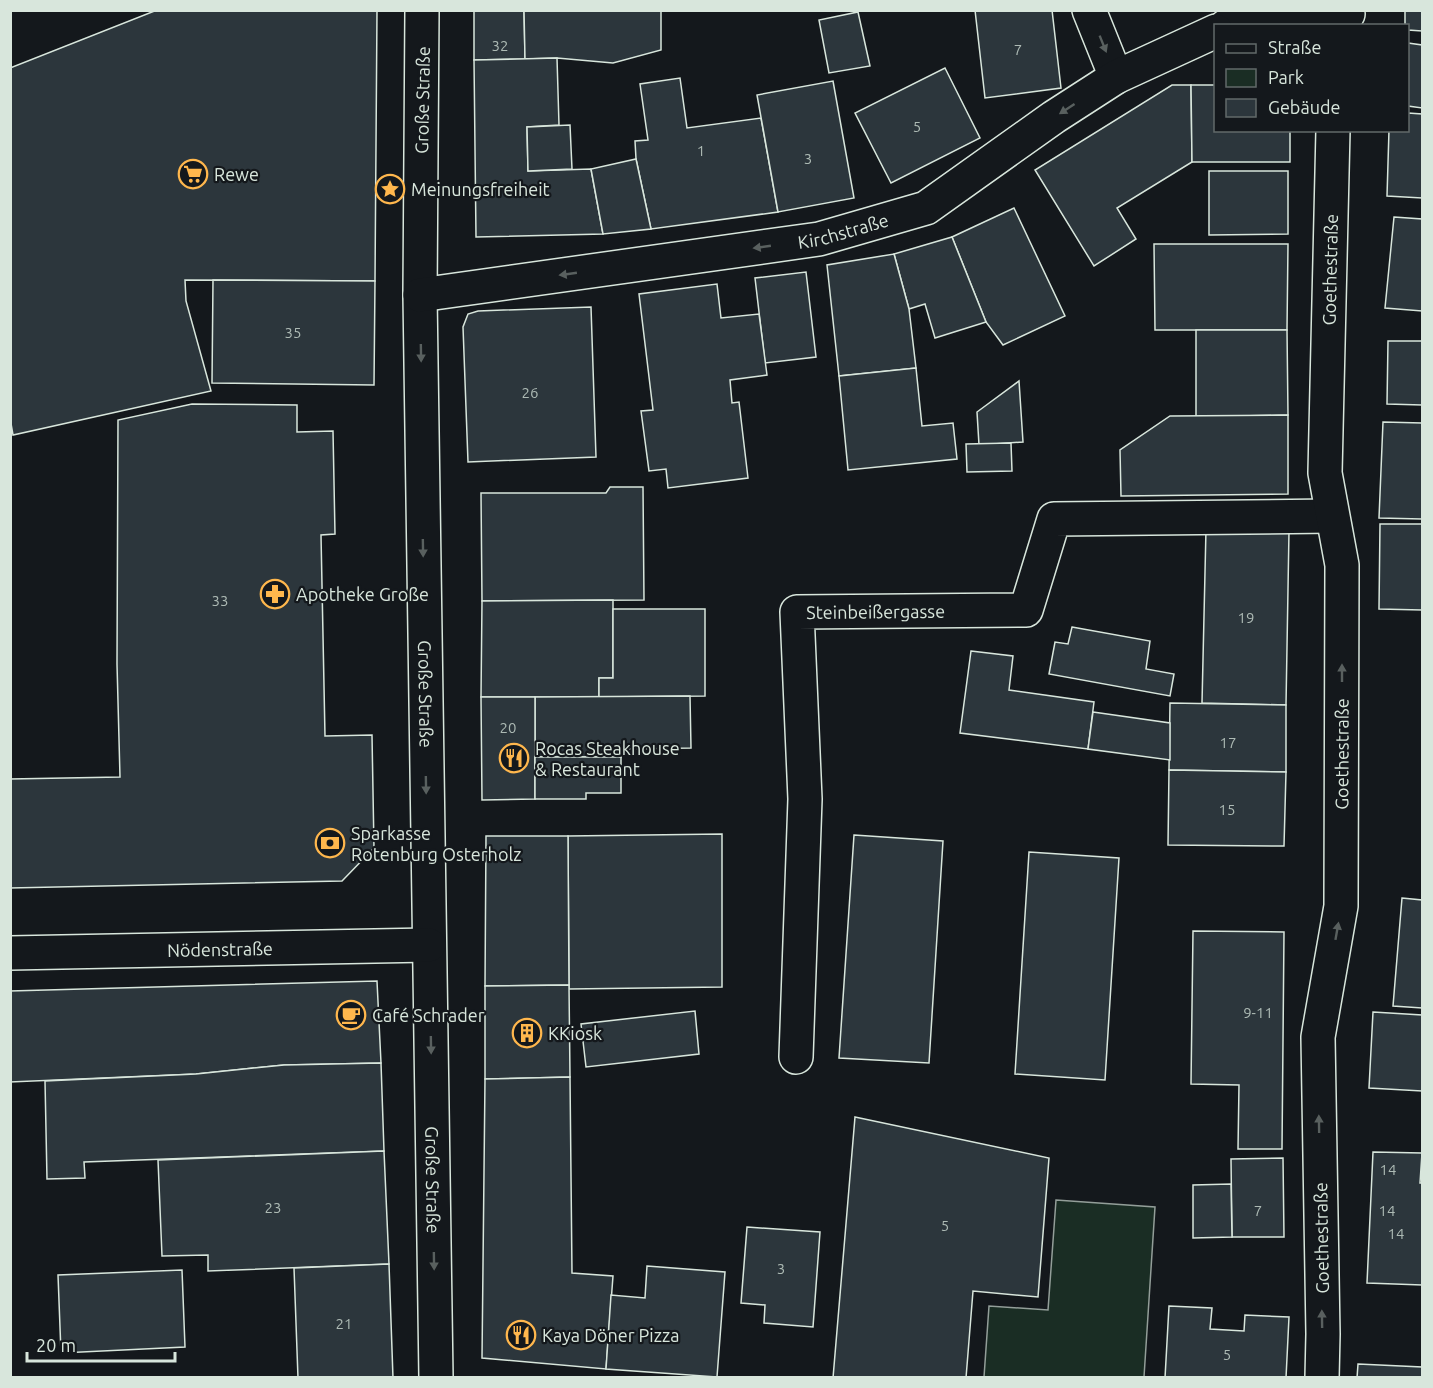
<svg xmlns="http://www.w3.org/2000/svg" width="1433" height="1388" viewBox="0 0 1433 1388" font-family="Ubuntu,sans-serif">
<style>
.green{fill:#1a2d24;stroke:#939e99;stroke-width:1.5}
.building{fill:#2c363c;stroke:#d8e6dc;stroke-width:1.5}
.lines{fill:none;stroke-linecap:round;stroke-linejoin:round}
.street-casing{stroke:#d8e6dc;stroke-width:36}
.street{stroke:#14181c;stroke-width:33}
.oneway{fill:#59605f}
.labels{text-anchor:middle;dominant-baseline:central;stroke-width:4.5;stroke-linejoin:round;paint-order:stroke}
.number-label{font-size:15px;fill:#adbab4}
.street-label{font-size:18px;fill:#d8e6dc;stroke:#14181c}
.poi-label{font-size:18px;fill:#d8e6dc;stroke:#14181c;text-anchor:start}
</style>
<rect width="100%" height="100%" fill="#14181c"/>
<polygon class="green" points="1056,1200 1155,1207 1144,1377 984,1377 989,1306 1048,1310"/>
<g class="building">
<polygon points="157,10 377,10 375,281 185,280 186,301 211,391 13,435 10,418 10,68"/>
<polygon points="474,10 524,10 525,59 474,60"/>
<polygon points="524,10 661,10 661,50 613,63 557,58 525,59"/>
<polygon points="975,10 1052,10 1061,88 985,98"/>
<polygon points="1405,10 1422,10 1422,31 1408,30 1408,26 1405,26"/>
<polygon points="858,12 870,66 829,73 819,20"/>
<polygon points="1408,43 1422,45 1422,108 1408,106"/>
<polygon points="557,58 559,125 527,127 528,171 591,169 603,234 476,237 474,60"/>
<polygon points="945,68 980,138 891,183 855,113"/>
<polygon points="680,78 687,128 761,118 778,212 651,229 636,159 635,141 648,140 640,84"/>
<polygon points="833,81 854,198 778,212 757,95"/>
<polygon points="1172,85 1191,85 1192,162 1117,208 1136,239 1094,266 1035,170"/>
<polygon points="1191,85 1216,85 1216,130 1290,130 1290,162 1192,162"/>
<polygon points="1408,113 1422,114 1422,198 1387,196 1389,130 1408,130"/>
<polygon points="570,125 572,169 528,171 527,127"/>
<polygon points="636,159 651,229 603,234 591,169"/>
<polygon points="1209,171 1288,171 1288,234 1209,235"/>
<polygon points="1014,208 1065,316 1003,345 986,322 952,237"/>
<polygon points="1394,217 1422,219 1422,311 1385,308"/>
<polygon points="952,237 986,322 935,338 925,304 909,309 894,254"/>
<polygon points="1154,244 1288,244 1287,330 1155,330"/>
<polygon points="894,254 909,309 916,368 839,376 827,265"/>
<polygon points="806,272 816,357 765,363 755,278"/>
<polygon points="213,280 375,281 374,385 212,383"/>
<polygon points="717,284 721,318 759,314 767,375 730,380 732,403 739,402 748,478 668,488 666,469 649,471 641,411 653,410 639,294"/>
<polygon points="591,307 596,457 468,462 463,327 468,314 478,311"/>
<polygon points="1196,330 1287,330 1288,415 1196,417"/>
<polygon points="1388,341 1422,341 1422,405 1387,404"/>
<polygon points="916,368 922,426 953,423 957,459 848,470 839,376"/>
<polygon points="1019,381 1023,442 979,445 977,412"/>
<polygon points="192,404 297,405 297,432 333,431 335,534 321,535 325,736 372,735 374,848 342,881 10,888 10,779 120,777 117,664 118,420"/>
<polygon points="1288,415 1288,494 1121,496 1120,450 1170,416"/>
<polygon points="1383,422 1422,423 1422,519 1379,518"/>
<polygon points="1011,443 1012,471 967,472 966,444"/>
<polygon points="610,487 643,487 644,600 482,601 481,493 606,493"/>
<polygon points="1380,524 1422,524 1422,610 1379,609"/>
<polygon points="1206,529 1289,531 1286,705 1202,703"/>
<polygon points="613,600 613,678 599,678 599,697 481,697 482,601"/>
<polygon points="613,609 705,609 705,696 599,697 599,678 613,678"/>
<polygon points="1072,627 1150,641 1146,669 1174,674 1170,696 1049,674 1055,642 1068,644"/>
<polygon points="971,651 1013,656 1009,690 1094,702 1088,749 960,733"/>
<polygon points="690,696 691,748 621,749 621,757 535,757 535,697"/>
<polygon points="481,697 535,697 535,799 482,800"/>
<polygon points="1170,703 1286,705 1286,772 1169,770"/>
<polygon points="1093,712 1170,723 1170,760 1088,749"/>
<polygon points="535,757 621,757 621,793 586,793 586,799 535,799"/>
<polygon points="1169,770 1286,772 1284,846 1168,845"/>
<polygon points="722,834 722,987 569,989 568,836"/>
<polygon points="854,835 943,841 929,1063 839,1058"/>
<polygon points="486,836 568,836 569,985 485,986"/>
<polygon points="1029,852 1119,858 1105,1080 1015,1074"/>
<polygon points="1402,898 1422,900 1422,1008 1393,1006"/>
<polygon points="1193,931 1284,932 1282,1149 1238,1149 1239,1085 1191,1084"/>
<polygon points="377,981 381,1063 284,1065 196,1074 10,1082 10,991"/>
<polygon points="569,985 570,1077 485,1079 485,986"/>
<polygon points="695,1011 699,1054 586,1067 581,1024"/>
<polygon points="1373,1012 1422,1015 1422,1091 1369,1088"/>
<polygon points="381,1063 384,1151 84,1162 85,1178 47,1179 45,1081 196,1074 284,1065"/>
<polygon points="570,1077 572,1273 613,1276 606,1369 482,1358 485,1079"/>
<polygon points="855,1117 1049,1158 1038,1297 973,1291 966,1378 833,1378"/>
<polygon points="384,1151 389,1264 208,1271 208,1255 162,1256 158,1160"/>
<polygon points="1373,1152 1422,1153 1420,1183 1422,1183 1422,1285 1367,1283"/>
<polygon points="1283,1158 1284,1237 1232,1237 1231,1159"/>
<polygon points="1231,1184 1232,1237 1193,1238 1193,1185"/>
<polygon points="747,1227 820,1232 813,1327 764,1323 765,1305 741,1303"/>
<polygon points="389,1264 393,1378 298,1378 294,1268"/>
<polygon points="647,1266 725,1272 717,1377 606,1369 611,1295 645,1298"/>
<polygon points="182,1270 185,1347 61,1353 58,1275"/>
<polygon points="1169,1306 1212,1308 1210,1329 1244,1331 1245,1315 1289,1317 1286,1378 1165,1378"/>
<polygon points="1358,1364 1422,1367 1422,1378 1357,1378"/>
</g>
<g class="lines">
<g class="street-casing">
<g id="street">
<path id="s1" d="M422,10L420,295L436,1378"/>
<polyline points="1089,10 1116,77"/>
<polyline points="1226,26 1246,16 1348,14"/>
<path id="s2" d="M420,295L819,239L926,208L1054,117L1116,77L1216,31"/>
<path id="s3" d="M10,953L429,945"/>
<path id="s4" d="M796,1057L805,799L797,612L1026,610L1054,519L1332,516"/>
<path id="s5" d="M1322,1378L1323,1334L1318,1037L1341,906L1342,565L1325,473L1333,130"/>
</g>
</g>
<use href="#street" class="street"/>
</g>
<defs><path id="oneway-solid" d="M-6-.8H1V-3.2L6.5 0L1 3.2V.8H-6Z" transform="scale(1.5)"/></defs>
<g class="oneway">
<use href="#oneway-solid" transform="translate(1103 44) rotate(68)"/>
<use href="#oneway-solid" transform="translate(1067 109) rotate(147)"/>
<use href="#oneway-solid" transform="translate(762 247) rotate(172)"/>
<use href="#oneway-solid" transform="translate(568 274) rotate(172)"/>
<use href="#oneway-solid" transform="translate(421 353) rotate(89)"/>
<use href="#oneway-solid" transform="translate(423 548) rotate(89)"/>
<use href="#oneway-solid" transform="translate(1342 673) rotate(-90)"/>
<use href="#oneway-solid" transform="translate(426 785) rotate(89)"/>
<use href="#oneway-solid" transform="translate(1337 931) rotate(-80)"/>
<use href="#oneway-solid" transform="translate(431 1045) rotate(89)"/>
<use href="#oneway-solid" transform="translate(1319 1124) rotate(-91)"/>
<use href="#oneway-solid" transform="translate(434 1261) rotate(89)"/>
<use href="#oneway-solid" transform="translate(1322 1319) rotate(-91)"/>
</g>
<defs>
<g id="supermarket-ring" transform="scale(1.5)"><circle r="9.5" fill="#14181c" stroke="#ffb74d" stroke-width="1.5"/><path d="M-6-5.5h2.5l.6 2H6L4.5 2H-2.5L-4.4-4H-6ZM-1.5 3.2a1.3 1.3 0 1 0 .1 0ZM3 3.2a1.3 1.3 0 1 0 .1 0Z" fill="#ffb74d"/></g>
<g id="sight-ring" transform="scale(1.5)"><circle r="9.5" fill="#14181c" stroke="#ffb74d" stroke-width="1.5"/><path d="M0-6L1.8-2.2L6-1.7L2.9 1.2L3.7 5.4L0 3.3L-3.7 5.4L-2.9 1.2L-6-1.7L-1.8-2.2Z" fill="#ffb74d"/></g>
<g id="pharmacy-ring" transform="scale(1.5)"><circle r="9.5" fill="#14181c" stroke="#ffb74d" stroke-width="1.5"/><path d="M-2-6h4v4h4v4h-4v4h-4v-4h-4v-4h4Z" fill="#ffb74d"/></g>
<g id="restaurant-ring" transform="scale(1.5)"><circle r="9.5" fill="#14181c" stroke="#ffb74d" stroke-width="1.5"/><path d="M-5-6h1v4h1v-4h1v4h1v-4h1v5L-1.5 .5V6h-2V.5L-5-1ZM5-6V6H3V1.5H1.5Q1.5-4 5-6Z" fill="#ffb74d"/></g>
<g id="bank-ring" transform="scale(1.5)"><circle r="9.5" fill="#14181c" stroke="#ffb74d" stroke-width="1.5"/><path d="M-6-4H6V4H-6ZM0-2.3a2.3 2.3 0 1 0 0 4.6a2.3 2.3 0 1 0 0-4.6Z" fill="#ffb74d"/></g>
<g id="cafe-ring" transform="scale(1.5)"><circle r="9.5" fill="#14181c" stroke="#ffb74d" stroke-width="1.5"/><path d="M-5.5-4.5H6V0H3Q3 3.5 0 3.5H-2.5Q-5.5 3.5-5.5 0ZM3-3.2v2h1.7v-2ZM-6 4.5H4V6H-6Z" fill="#ffb74d"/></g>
<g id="building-ring" transform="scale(1.5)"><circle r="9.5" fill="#14181c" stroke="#ffb74d" stroke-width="1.5"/><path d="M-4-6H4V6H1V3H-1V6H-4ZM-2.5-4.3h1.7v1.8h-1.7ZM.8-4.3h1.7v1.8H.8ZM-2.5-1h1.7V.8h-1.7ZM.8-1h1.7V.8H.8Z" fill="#ffb74d"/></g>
</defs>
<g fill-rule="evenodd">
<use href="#supermarket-ring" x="193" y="174"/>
<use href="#sight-ring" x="390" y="189"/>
<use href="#pharmacy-ring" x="275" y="594"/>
<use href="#restaurant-ring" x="514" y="758"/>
<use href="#bank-ring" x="330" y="843"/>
<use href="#cafe-ring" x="351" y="1015"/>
<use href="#building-ring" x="527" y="1033"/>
<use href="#restaurant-ring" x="521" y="1335"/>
</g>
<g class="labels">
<g class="number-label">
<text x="500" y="45">32</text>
<text x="1018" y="49">7</text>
<text x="917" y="126">5</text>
<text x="701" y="150">1</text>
<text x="808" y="158">3</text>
<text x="293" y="332">35</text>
<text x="530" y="392">26</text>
<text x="220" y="600">33</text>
<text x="1246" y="617">19</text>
<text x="508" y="727">20</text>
<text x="1228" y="742">17</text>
<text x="1227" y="809">15</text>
<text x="1258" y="1012">9-11</text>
<text x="1388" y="1169">14</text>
<text x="273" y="1207">23</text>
<text x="1258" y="1210">7</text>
<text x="1387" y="1210">14</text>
<text x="945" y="1225">5</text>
<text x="1396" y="1233">14</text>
<text x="781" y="1268">3</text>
<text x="344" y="1323">21</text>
<text x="1227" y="1354">5</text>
</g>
<g class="street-label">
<text transform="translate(422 100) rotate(-89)">Große Straße</text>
<text stroke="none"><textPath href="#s2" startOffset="428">Kirchstraße</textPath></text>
<text stroke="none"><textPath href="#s5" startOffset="1112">Goethestraße</textPath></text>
<text stroke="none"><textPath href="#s4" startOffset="524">Steinbeißergasse</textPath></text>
<text stroke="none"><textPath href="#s1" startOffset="684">Große Straße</textPath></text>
<text stroke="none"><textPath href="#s5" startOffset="626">Goethestraße</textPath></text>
<text stroke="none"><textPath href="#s3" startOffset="210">Nödenstraße</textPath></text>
<text stroke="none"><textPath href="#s1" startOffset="1170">Große Straße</textPath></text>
<text transform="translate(1321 1238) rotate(-91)">Goethestraße</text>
</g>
<g class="poi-label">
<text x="214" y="174">Rewe</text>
<text x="411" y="189">Meinungsfreiheit</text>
<text x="296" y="594">Apotheke Große</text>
<text x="535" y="748">Rocas Steakhouse<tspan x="535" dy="21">&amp; Restaurant</tspan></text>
<text x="351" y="833">Sparkasse<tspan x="351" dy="21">Rotenburg Osterholz</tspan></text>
<text x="372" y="1015">Café Schrader</text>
<text x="548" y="1033">KKiosk</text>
<text x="542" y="1335">Kaya Döner Pizza</text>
</g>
</g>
<rect width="1433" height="1388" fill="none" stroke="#d8e6dc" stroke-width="24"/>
<rect x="1214" y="24" width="195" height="108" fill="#14181c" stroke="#626a69" stroke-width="1.5"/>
<rect x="1226" y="44" width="30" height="9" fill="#14181c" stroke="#626a69" stroke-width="1.5"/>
<text x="1268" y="54" font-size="18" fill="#d8e6dc">Straße</text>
<rect x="1226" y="69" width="30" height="18" fill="#1a2d24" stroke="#626a69" stroke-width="1.5"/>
<text x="1268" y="84" font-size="18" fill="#d8e6dc">Park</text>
<rect x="1226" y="99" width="30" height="18" fill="#2c363c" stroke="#626a69" stroke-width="1.5"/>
<text x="1268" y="114" font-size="18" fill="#d8e6dc">Gebäude</text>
<path d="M27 1352v9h148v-9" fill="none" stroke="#d8e6dc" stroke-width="3"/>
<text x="36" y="1352" font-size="18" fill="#d8e6dc" stroke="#14181c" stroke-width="4.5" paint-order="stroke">20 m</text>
</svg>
